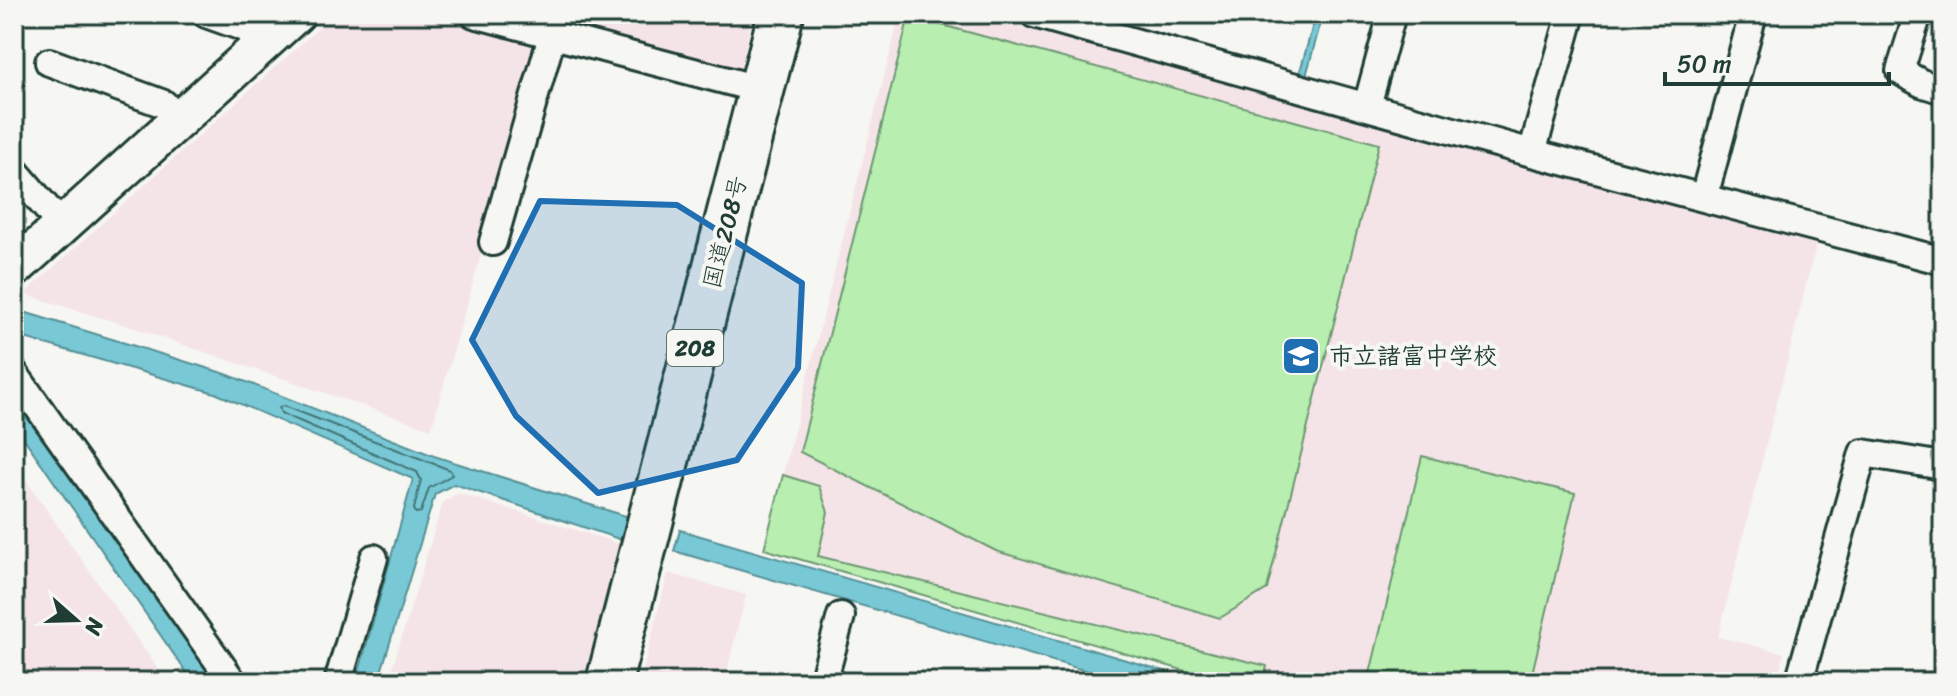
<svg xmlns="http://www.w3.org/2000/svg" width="1957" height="696" viewBox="0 0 1957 696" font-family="Sriracha,'Klee One',sans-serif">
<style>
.built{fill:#f5e4e7}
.green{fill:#b8eeb0;stroke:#6c9672;stroke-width:2}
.water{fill:#79c8d6;stroke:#559095;stroke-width:2}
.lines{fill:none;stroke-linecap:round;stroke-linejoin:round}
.shore{stroke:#437575;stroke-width:2}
.street-casing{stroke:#1f3d34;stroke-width:32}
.secondary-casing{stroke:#1f3d34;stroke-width:42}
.highway-casing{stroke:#1f3d34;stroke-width:50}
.street{stroke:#f6f6f2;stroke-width:26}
.secondary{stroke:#f6f6f2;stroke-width:36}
.highway{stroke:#f6f6f2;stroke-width:44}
.marked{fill:#1f6fb2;fill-opacity:0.2;stroke:#1f6fb2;stroke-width:6;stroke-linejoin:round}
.labels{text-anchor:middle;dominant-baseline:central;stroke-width:8;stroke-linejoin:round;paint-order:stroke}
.shield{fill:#f6f6f2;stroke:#60746d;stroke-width:2}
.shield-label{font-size:22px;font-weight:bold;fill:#1f3d34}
.street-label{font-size:24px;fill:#1f3d34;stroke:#f6f6f2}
.poi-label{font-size:24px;font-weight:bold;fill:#1f3d34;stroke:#f6f6f2;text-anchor:start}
</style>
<rect width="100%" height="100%" fill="#f6f6f2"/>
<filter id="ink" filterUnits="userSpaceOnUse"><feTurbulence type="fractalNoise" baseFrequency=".0125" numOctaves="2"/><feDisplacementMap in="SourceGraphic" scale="16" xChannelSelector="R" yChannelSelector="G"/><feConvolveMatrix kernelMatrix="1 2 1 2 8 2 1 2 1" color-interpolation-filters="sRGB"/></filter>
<g filter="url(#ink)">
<g class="built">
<polygon points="334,14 435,14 541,46 431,429 122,324 24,294"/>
<polygon points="505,14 753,14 739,78"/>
<polygon points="900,14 973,14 1818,237 1718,637 1784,653 1776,682 1224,682 764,549"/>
<polygon points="14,463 167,682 14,682"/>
<polygon points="458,493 630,547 593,682 388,682 443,502"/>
<polygon points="668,573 746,595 724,682 640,682"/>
</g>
<g class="green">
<polygon points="909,16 1379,144 1267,589 1220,618 996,551 800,452"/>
<polygon points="1422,456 1575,493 1530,682 1368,682"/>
<polygon points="783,475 819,486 828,512 818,556 1267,666 1264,681 1267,682 1224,682 764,549"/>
</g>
<g class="water">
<polygon points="1316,14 1323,14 1306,76 1299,75"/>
<polygon points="14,309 226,374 434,456 632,518 625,541 454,484 435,494 378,682 356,682 413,479 215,393 14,335"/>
<polygon points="14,393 18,396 215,682 193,682 14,424"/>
<polygon points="680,530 1202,682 1125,682 674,551"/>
</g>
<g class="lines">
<polygon class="shore" points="284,406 450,470 452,475 429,488 421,512 416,513 414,509 421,480 417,472 281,413 279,407"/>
<g class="street-casing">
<g id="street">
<polyline points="206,14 248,29 260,47"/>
<polyline points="474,14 762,90"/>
<polyline points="1034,14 1532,153 1943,261"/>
<polyline points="1918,14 1900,71 1921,83 1943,90"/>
<polyline points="49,62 164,104 178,121"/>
<polyline points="1367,106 1392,14"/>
<polyline points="1532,153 1571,14"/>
<polyline points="14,170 62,226"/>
<polyline points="1704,197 1753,14"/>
<polyline points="493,242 552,36"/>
<polyline points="14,373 233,682"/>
<polyline points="338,682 374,558"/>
<polyline points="823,682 841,616"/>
<polyline points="1799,682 1863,453 1943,466"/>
</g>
</g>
<g class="secondary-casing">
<polyline id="secondary" points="14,269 296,14"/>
</g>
<g class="highway-casing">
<polyline id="highway" points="609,682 781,14"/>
</g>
<use href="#street" class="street"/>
<use href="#secondary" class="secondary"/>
<use href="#highway" class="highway"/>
</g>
</g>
<path class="marked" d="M540,201L677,205L802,283L798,368L737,460L598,493L516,416L472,340Z"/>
<defs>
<g id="school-square" transform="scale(2)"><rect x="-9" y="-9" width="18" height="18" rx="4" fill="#1f6fb2" stroke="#f6f6f2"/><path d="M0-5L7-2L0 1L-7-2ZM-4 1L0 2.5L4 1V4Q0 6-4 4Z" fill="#fff"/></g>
</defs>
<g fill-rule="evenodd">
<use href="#school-square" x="1301" y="356"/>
</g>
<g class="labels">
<rect class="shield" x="667" y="330" width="56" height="36" rx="6"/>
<g class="shield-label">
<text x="695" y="348">208</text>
</g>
<g class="street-label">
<text transform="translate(725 232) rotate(-76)">国道208号</text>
</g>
<g class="poi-label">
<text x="1329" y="356">市立諸富中学校</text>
</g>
</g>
<rect width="1957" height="696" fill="none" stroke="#f6f6f2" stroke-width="48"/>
<rect x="24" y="24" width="1909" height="648" fill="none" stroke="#1f3d34" stroke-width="3" filter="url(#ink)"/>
<g transform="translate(76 620) rotate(110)" stroke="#f6f6f2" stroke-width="6" paint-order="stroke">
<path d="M0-6L14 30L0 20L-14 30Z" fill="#1f3d34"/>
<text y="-12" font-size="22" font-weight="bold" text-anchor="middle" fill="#1f3d34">N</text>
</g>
<path d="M1665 72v12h224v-12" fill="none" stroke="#1f3d34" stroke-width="4"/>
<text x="1677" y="72" font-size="24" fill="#1f3d34" stroke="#f6f6f2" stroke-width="6" paint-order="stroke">50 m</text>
</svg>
